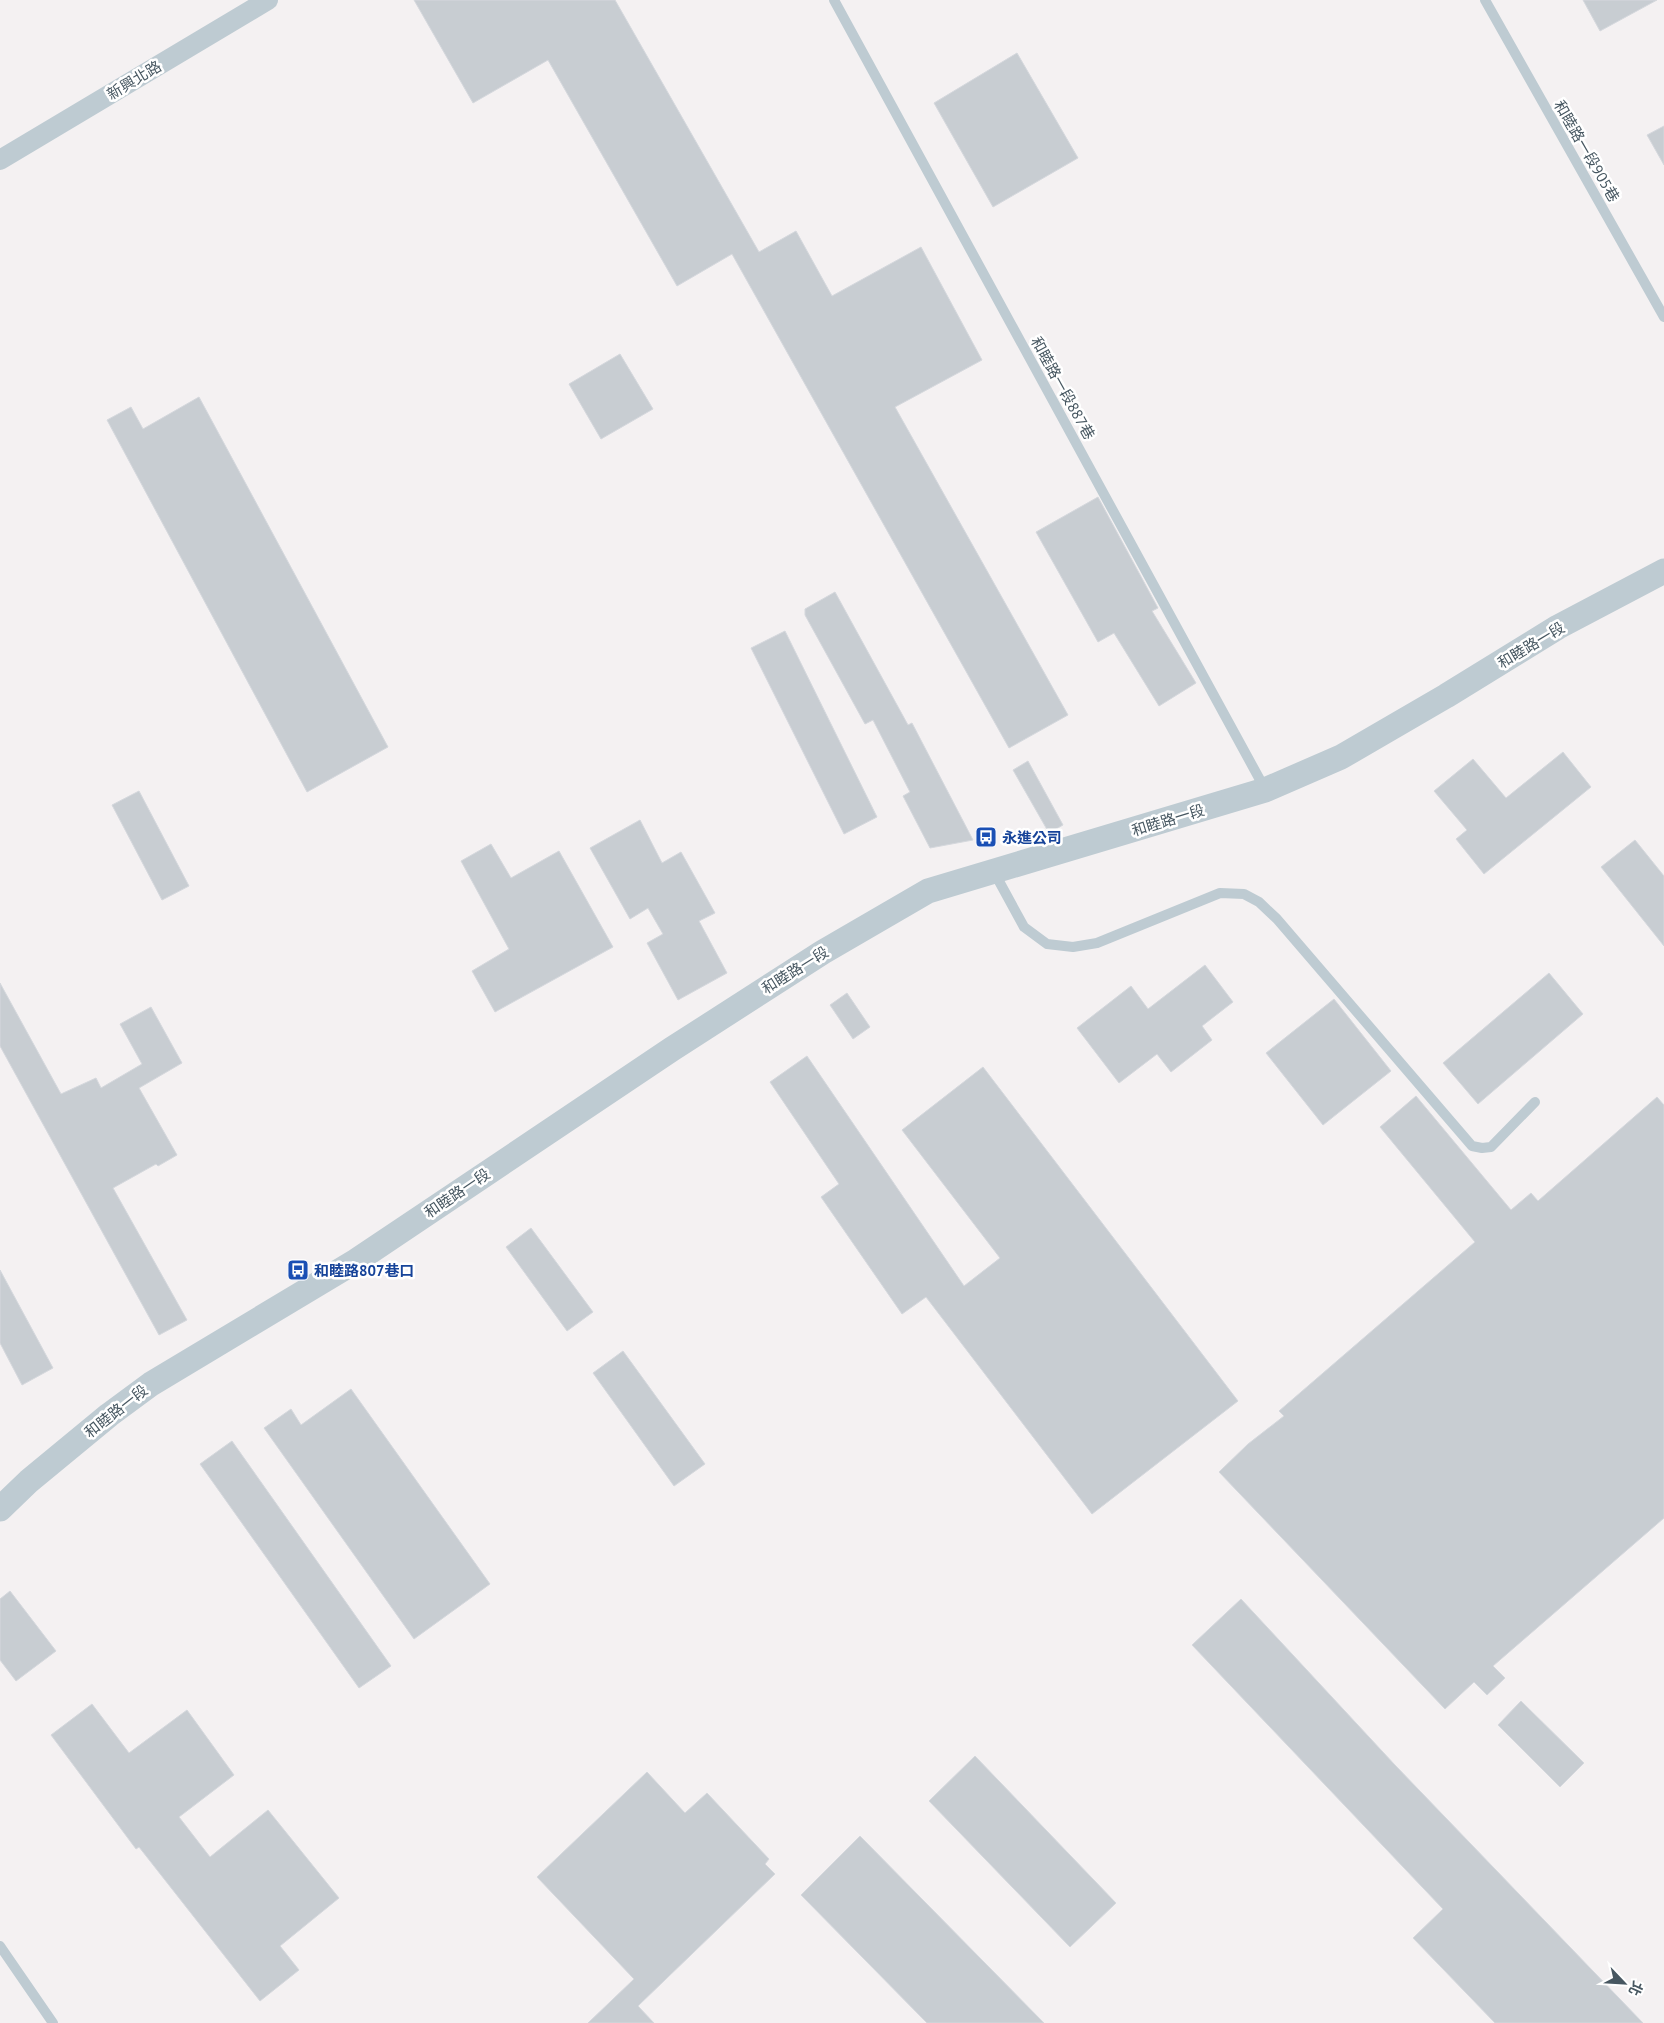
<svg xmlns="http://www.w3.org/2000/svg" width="1664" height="2023" viewBox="0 0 1664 2023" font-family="'PT Sans','Noto Sans TC',sans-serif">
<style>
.building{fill:#c8cdd2;stroke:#d5d8dd}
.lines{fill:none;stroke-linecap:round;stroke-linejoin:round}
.service{stroke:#becbd2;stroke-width:10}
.minor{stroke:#becbd2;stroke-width:20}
.tertiary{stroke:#becbd2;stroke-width:25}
.labels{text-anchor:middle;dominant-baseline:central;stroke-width:5;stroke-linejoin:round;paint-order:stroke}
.street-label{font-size:15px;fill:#475761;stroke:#fff}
.transit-label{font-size:15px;font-weight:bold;fill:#164399;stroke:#fff;text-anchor:start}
</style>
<rect width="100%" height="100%" fill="#f4f1f2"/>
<g class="building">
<polygon points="414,0 615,0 759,252 796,231 832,296 921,247 982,360 895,407 1068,715 1009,748 732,254 677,286 548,60 473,103"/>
<polygon points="1583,0 1657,0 1600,31"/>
<polygon points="1017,53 1078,158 993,207 934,103"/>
<polygon points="1664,126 1664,165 1647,135"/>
<polygon points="620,354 653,409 601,439 569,384"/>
<polygon points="199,397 388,747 307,792 107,420 131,407 143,429"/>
<polygon points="1098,497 1158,608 1152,611 1196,683 1159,706 1114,633 1098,642 1036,532"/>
<polygon points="835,592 908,725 912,723 973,840 930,848 903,796 910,792 873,720 865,724 805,615 805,609"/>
<polygon points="785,631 877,817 844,834 751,648"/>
<polygon points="1563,752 1591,787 1484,874 1456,839 1467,830 1434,791 1473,759 1506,798"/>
<polygon points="1028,761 1063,825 1049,833 1013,770"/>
<polygon points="139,791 189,886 162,900 112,805"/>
<polygon points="640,820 662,863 681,852 715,913 699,921 727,973 678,1000 647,943 663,934 648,908 630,919 590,848"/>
<polygon points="1635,840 1664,876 1664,946 1601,867"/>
<polygon points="491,844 511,878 559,851 613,947 495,1012 472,971 509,949 461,861"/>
<polygon points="1205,965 1233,1002 1202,1026 1212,1040 1171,1072 1157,1054 1119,1083 1077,1028 1131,986 1148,1009"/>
<polygon points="1549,973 1583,1014 1478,1104 1443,1063"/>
<polygon points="0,983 61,1094 96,1078 101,1088 142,1064 120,1024 151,1007 182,1063 139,1088 177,1155 158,1166 156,1164 113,1188 187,1320 159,1335 0,1046"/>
<polygon points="847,993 870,1027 853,1039 830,1005"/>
<polygon points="1334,999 1391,1071 1323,1125 1266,1053"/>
<polygon points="807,1056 964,1286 1000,1258 902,1130 983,1067 1238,1401 1092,1514 926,1297 902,1314 821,1197 839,1184 770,1082"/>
<polygon points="1416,1096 1511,1210 1531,1193 1538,1201 1657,1097 1664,1105 1664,1518 1493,1666 1505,1678 1487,1695 1474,1682 1445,1709 1219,1472 1248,1444 1284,1416 1279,1411 1475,1242 1380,1127"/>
<polygon points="531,1228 593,1312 567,1331 506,1247"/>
<polygon points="0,1270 53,1368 22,1385 0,1343"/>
<polygon points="623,1351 705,1464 674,1486 593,1373"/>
<polygon points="351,1389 490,1584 414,1639 264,1428 291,1409 301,1425"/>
<polygon points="232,1441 391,1666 359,1688 200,1464"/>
<polygon points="10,1591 56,1651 16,1681 0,1660 0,1599"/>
<polygon points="1241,1599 1395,1765 1643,2023 1495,2023 1413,1938 1443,1909 1192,1645"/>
<polygon points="1521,1701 1584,1763 1560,1787 1498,1725"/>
<polygon points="92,1704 129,1753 187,1710 234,1775 179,1817 210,1857 268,1810 339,1898 280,1946 299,1970 260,2001 139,1847 136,1849 51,1735"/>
<polygon points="975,1756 1116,1903 1070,1947 929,1801"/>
<polygon points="647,1772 685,1813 707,1793 769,1859 765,1864 775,1874 638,2006 654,2023 588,2023 634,1979 537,1877"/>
<polygon points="860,1836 1044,2023 927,2023 801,1895"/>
</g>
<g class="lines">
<g class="service">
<polyline points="834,0 1265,789"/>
<polyline points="1485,0 1664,317"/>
<polyline points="994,872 1024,927 1047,944 1073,947 1097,943 1220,893 1244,894 1259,902 1277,919 1472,1146 1482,1148 1491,1147 1535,1102"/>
<polyline points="0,1946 53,2023"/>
</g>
<polyline class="minor" points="0,160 268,0"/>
<polyline class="tertiary" points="0,1509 29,1481 109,1415 151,1384 356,1261 672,1049 823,952 928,891 1265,790 1341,757 1446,696 1558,627 1664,571"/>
</g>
<defs>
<g id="bus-square" transform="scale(1.125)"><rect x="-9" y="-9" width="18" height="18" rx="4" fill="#1a4fb4" stroke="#fff"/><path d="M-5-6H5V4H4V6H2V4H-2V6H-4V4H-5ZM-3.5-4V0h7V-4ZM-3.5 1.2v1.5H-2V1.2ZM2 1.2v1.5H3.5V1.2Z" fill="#fff"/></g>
</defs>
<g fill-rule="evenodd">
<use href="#bus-square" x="986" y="837"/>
<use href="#bus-square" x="298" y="1270"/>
</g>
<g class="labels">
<g class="street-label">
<text transform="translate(134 80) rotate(-31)">新興北路</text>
<text transform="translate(1587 151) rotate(60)">和睦路一段905巷</text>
<text transform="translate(1063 388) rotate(61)">和睦路一段887巷</text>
<text transform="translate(1531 645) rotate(-31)">和睦路一段</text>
<text transform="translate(1168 820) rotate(-17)">和睦路一段</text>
<text transform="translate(795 970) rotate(-32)">和睦路一段</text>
<text transform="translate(457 1193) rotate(-34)">和睦路一段</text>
<text transform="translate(116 1411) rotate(-38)">和睦路一段</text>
</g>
<g class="transit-label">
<text x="1002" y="837">永進公司</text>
<text x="314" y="1270">和睦路807巷口</text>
</g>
</g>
<g transform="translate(1624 1983) rotate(115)" stroke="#ffffff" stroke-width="4" paint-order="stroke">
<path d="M0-4L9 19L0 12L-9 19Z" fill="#475761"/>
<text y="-8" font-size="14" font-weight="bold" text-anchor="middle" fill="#475761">北</text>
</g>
</svg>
